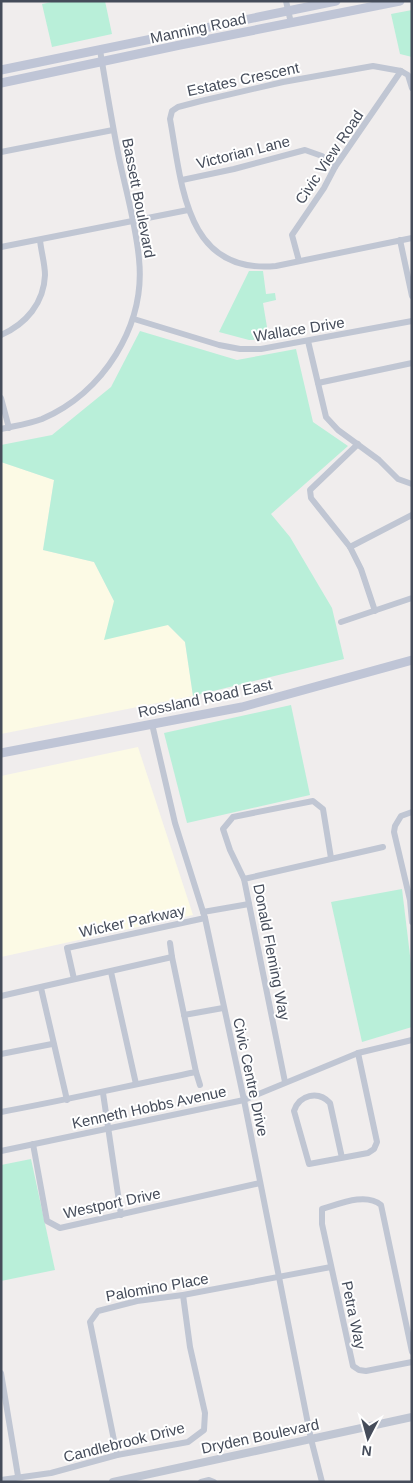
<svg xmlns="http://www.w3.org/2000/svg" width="413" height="1483" viewBox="0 0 413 1483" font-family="Arial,sans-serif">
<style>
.commercial{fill:#fcfae5}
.green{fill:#b9efd9}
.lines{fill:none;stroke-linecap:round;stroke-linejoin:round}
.minor{stroke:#c0c6d3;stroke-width:6}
.tertiary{stroke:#c0c6d3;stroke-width:8}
.secondary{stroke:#bfc5d6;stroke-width:9}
.labels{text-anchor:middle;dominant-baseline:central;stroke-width:4;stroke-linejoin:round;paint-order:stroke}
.street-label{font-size:15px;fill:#454c5a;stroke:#fff}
</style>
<rect width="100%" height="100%" fill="#f0eded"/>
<g class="commercial">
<polygon points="1,462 54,480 43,550 94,562 114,601 168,625 185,642 193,696 1,734"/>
<polygon points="138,747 193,915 1,957 1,776"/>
</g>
<g class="green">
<polygon points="56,1 105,1 112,34 52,47 42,4"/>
<polygon points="412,10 412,57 400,54 391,14"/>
<polygon points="249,271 263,271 266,294 275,293 276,300 263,303 269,339 249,340 219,332"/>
<polygon points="140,331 237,360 296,349 313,422 348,446 271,514 290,537 332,608 344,659 193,696 185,642 168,625 104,640 114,601 94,562 43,550 54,480 1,462 1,445 52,435 111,387"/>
<polygon points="291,705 310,795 187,823 164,733"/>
<polygon points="402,889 412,972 412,1027 362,1042 331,902"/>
<polygon points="31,1159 55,1270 1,1281 1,1165"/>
</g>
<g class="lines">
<g class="minor">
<polyline points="286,1 291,23"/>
<path d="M412,88L408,75L401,71L373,66L283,82L201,101L178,107L172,111L170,119C182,184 185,275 276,266L412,238"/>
<polyline points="1,152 113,130"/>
<polyline points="182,180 234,169 305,150 322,156 335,167"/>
<polyline points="400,240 412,296"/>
<polyline points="1,247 188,210"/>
<polyline points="299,261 292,235 324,188 335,167 401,71"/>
<polyline points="134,319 219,345 240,349 261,349 412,321"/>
<path d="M1,335C26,324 44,303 45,275C45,264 41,251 40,240"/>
<polyline points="308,341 326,417 338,430 379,460 398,479 412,484"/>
<polyline points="318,383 412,363"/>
<polyline points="1,398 9,428"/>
<path d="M1,429C14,426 29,424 42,419C103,393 146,326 139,259C136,225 126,191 119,158C112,123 106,86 100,50"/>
<polyline points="358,444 310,490 311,498 350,547 361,569 375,611"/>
<polyline points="350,547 412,515"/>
<polyline points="341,622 412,598"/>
<polyline points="152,724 175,823 205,918 244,1100 311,1439 322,1482"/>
<polyline points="412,812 401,816 395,826 394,832 410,900 412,922"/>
<polyline points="244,879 230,850 223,829 233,817 313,801 323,809 331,858"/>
<polyline points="203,912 249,904"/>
<polyline points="170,943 172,957"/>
<polyline points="111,972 136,1084"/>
<polyline points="74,979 67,948 205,918"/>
<polyline points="41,988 67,1100"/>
<path d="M1,996L172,957L196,1072C131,1085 67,1100 1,1112"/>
<polyline points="184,1015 223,1008"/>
<polyline points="1,1054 52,1044"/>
<polyline points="196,1072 200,1085"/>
<polyline points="285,1082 244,879 383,847"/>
<polyline points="103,1093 121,1215"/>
<polyline points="33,1144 47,1221 60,1228 260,1183"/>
<polyline points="1,1151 244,1100 358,1053 412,1040"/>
<path d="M342,1158L330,1103C318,1090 299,1095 294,1111L309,1164L368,1153L374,1149L377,1142L358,1053"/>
<path d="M412,1352L381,1205C366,1192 339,1204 322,1209V1224L353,1366L359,1370L366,1371L412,1362"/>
<polyline points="1,1373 18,1476"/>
<polyline points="117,1455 90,1322 98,1311 137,1301 183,1295 331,1267"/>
<polyline points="1,1480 51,1473 117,1455 188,1442 204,1430 205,1413 190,1347 183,1295"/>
<polyline points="201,1482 209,1480 214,1482"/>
</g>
<polyline class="tertiary" points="113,1482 412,1417"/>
<g class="secondary">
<polyline points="1,70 336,1"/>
<polyline points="1,83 180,45 400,1"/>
<polyline points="1,753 242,707 412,660"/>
</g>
</g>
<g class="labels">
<g class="street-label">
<text transform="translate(198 28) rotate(-12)">Manning Road</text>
<text transform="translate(243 79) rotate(-12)">Estates Crescent</text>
<text transform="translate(243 152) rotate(-14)">Victorian Lane</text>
<text transform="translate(329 157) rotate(-56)">Civic View Road</text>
<text transform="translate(139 198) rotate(79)">Bassett Boulevard</text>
<text transform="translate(299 329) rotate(-9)">Wallace Drive</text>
<text transform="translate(205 698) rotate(-12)">Rossland Road East</text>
<text transform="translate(132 921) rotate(-12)">Wicker Parkway</text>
<text transform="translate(272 952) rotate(79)">Donald Fleming Way</text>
<text transform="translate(251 1077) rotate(78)">Civic Centre Drive</text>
<text transform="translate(149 1107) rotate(-12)">Kenneth Hobbs Avenue</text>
<text transform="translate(112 1203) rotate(-12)">Westport Drive</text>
<text transform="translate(157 1287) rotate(-10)">Palomino Place</text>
<text transform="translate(354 1315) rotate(78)">Petra Way</text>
<text transform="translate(260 1436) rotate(-12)">Dryden Boulevard</text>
<text transform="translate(124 1442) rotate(-14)">Candlebrook Drive</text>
</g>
</g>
<rect width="413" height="1483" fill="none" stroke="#454c5a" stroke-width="5"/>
<g transform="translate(368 1438) rotate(186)" stroke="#ffffff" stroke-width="4" paint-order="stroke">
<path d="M0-4L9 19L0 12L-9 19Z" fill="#454c5a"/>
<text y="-8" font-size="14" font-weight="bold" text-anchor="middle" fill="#454c5a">N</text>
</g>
</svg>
